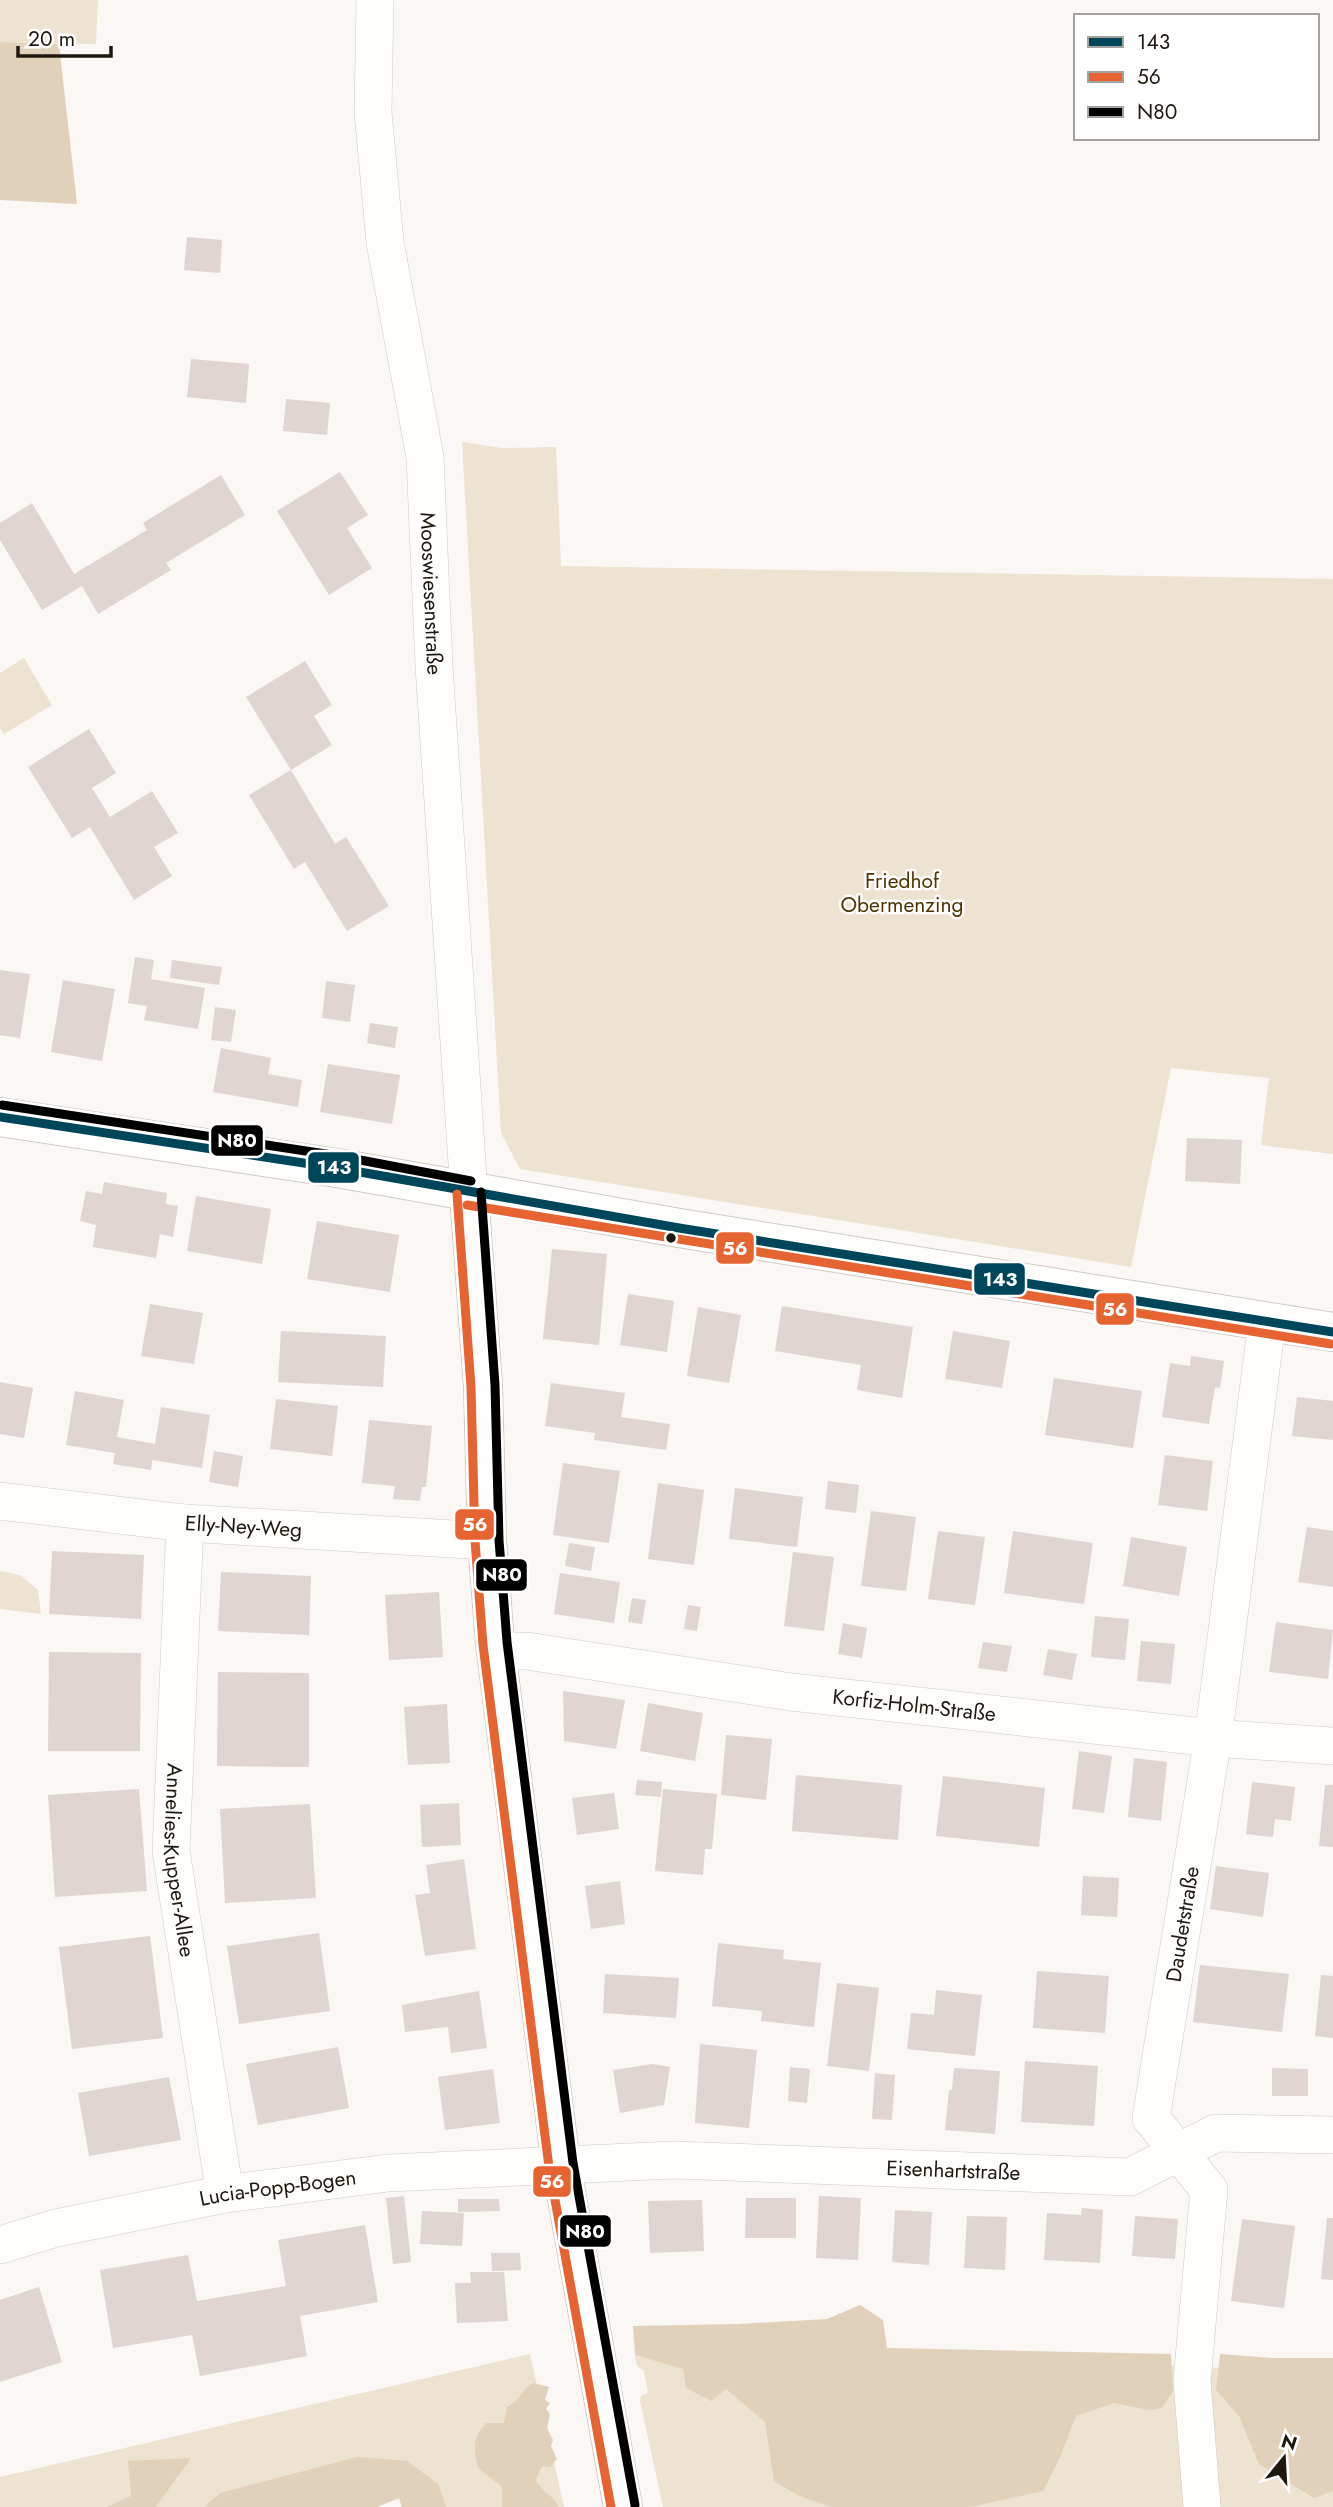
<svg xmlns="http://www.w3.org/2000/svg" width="1333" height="2507" viewBox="0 0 1333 2507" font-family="Jost,sans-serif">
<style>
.green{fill:#eee2d1}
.forest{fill:#e2d1ba}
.building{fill:#e0d5d1}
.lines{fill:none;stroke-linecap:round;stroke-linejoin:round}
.minor-casing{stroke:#d0cac4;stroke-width:38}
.tertiary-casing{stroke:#d0cac4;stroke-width:40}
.minor{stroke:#fefefd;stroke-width:37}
.tertiary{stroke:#fefefd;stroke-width:38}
.bus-1-casing{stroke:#fff;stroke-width:14}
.bus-2-casing{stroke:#fff;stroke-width:14}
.bus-3-casing{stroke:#fff;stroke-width:14}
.bus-1{stroke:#00465a;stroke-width:9}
.bus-2{stroke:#e66432;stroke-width:9}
.bus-3{stroke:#000;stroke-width:9}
.bus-dot{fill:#1f180e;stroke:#fff;stroke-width:2.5}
.labels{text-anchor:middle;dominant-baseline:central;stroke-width:5;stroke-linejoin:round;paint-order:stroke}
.street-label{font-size:21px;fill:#1f180e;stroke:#fff}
.park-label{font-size:21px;fill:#503401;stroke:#fff}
.line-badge{stroke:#fff;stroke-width:2.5}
.badge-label{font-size:19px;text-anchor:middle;font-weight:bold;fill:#fff}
</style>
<rect width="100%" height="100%" fill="#faf7f4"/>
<g class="green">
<polygon points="0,0 98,0 96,44 0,42"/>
<polygon points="462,442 502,448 556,447 561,566 1333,579 1333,1154 1261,1145 1269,1078 1171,1068 1131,1267 520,1169 501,1133"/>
<polygon points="24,658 52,705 4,734 0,728 0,673"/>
<polygon points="0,1571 20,1575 38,1590 41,1614 0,1609"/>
<polygon points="640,2351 1333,2371 1333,2507 663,2507 640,2401 641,2396 648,2393 644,2371 637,2366 635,2355 641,2357"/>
<polygon points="530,2354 564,2507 402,2507 399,2498 377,2507 0,2507 0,2477"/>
</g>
<g class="forest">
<polygon points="0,42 59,44 77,204 0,200"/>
<polygon points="860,2305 883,2320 887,2348 1171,2354 1173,2391 1162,2408 1149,2410 1114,2403 1076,2416 1061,2455 1043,2491 970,2507 830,2507 797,2495 774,2481 765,2422 726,2389 711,2401 686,2388 683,2369 635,2355 633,2326 738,2324 827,2319"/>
<polygon points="1220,2354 1272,2358 1333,2358 1333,2491 1314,2498 1259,2464 1239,2416 1216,2390"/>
<path d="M533,2383L549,2387L545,2400L550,2403L546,2409L550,2414L547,2428L553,2440L551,2446L557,2459L550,2467L542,2466L536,2480C540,2491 554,2495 558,2507H502V2487L478,2468C474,2448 471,2439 486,2423H504L507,2407C524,2398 519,2391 533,2383Z"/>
<polygon points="357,2457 407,2461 438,2484 446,2507 402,2507 399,2498 377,2507 204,2507 220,2493"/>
<polygon points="191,2458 156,2507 107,2507 131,2496 128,2461"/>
</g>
<g class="building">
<polygon points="187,237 222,240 220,273 184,270"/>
<polygon points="191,359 249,364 246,403 187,397"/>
<polygon points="286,399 330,403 327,435 283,431"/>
<polygon points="340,472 368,515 347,528 372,568 329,595 277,511"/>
<polygon points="221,475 245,515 166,563 171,570 98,614 82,586 42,610 0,540 0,523 32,503 74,574 147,530 143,523"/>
<polygon points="305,661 332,705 314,716 332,745 291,770 335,844 346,837 389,906 347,931 305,862 294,869 249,795 291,770 246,697"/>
<polygon points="89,729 116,773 92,788 110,817 152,791 178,833 154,847 172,876 134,900 90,827 72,838 28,767"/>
<polygon points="135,957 154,960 151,979 205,988 198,1029 144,1020 147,1006 128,1003"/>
<polygon points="172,960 222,967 219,985 170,978"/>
<polygon points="0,970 30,974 20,1038 0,1035"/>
<polygon points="63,980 115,989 102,1061 51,1052"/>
<polygon points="326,981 355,985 350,1022 322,1018"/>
<polygon points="215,1007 236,1010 231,1042 211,1040"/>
<polygon points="370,1023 398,1027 395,1048 367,1043"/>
<polygon points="221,1048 271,1058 268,1074 302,1080 298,1107 213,1092"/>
<polygon points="328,1064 400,1075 392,1124 320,1112"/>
<polygon points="1187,1138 1242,1140 1240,1184 1185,1181"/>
<polygon points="104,1182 167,1193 166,1204 178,1206 173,1237 160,1234 156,1258 93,1247 96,1225 80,1221 86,1191 102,1194"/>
<polygon points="196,1196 271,1209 262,1264 187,1251"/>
<polygon points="317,1221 399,1235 390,1292 307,1279"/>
<polygon points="552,1249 607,1254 599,1345 543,1339"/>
<polygon points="628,1294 674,1301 667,1352 620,1345"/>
<polygon points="150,1304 203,1313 194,1364 141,1356"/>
<polygon points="782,1306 913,1327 902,1398 857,1390 861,1365 775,1351"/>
<polygon points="698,1307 741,1315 729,1383 687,1376"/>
<polygon points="281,1331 386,1336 383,1387 278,1382"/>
<polygon points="953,1331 1010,1341 1002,1388 945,1379"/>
<polygon points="1191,1356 1224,1361 1220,1388 1215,1387 1209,1424 1162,1417 1170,1363 1190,1366"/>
<polygon points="1054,1378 1142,1391 1133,1448 1045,1435"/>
<polygon points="0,1382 33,1388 24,1438 0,1434"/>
<polygon points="551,1383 625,1393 621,1417 670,1424 666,1450 594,1440 595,1433 545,1426"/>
<polygon points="75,1391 124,1400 117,1437 155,1444 161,1407 210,1415 202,1468 152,1460 151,1470 125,1466 113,1464 115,1453 66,1445"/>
<polygon points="1297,1397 1333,1401 1333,1440 1292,1436"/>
<polygon points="276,1399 338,1406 332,1456 270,1449"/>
<polygon points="369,1420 432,1426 426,1487 422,1487 420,1501 393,1499 395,1486 362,1483"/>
<polygon points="214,1451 243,1456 238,1487 209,1482"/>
<polygon points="1165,1455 1213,1461 1207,1511 1158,1505"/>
<polygon points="563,1463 620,1471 609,1543 553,1535"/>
<polygon points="828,1481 859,1485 856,1513 825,1509"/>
<polygon points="658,1483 704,1490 694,1565 648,1559"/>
<polygon points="735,1488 803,1497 797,1547 729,1539"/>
<polygon points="871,1511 916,1517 906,1591 861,1586"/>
<polygon points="1307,1527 1333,1531 1333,1587 1298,1582"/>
<polygon points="938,1531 985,1537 975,1605 928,1599"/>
<polygon points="1013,1531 1093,1543 1084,1604 1004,1593"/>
<polygon points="1131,1537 1187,1547 1179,1596 1123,1586"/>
<polygon points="569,1543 595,1547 591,1571 565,1566"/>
<polygon points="52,1551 144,1555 141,1619 49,1614"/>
<polygon points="793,1552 834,1557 824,1631 784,1626"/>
<polygon points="221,1572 311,1576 309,1635 218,1631"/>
<polygon points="560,1573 620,1582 614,1623 554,1614"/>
<polygon points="439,1592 443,1657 389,1660 385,1595"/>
<polygon points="632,1598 646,1600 642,1624 628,1622"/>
<polygon points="688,1605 701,1607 697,1631 684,1629"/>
<polygon points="1095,1616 1129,1619 1125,1660 1091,1657"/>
<polygon points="1276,1622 1333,1630 1328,1679 1269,1672"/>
<polygon points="843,1623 867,1628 862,1658 838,1654"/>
<polygon points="1141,1641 1175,1644 1171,1684 1137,1681"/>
<polygon points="983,1642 1012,1646 1007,1672 978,1668"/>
<polygon points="1048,1649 1077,1654 1072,1680 1043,1675"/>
<polygon points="49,1652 141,1653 140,1751 48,1751"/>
<polygon points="218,1672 309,1673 309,1767 217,1766"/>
<polygon points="563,1691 625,1700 616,1749 564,1741"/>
<polygon points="648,1703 703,1713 695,1761 640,1751"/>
<polygon points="447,1704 450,1763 408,1765 404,1707"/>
<polygon points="726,1735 772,1739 766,1800 721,1795"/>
<polygon points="1079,1751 1112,1756 1104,1813 1072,1809"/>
<polygon points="1134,1758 1167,1762 1161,1821 1128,1817"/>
<polygon points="796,1775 902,1785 898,1840 792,1831"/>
<polygon points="943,1776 1045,1788 1039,1847 936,1836"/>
<polygon points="637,1780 662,1782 661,1797 635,1795"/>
<polygon points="1252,1782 1295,1787 1291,1821 1275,1819 1273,1837 1246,1834"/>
<polygon points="1325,1785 1333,1785 1333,1847 1319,1846"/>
<polygon points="139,1789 147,1891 55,1897 48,1795"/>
<polygon points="663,1789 717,1794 712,1849 705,1849 703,1875 655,1871"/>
<polygon points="614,1793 619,1829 577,1835 572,1798"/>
<polygon points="459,1803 461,1845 422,1847 420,1805"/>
<polygon points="310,1804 316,1898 225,1903 220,1809"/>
<polygon points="464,1859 476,1949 425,1956 415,1895 430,1893 426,1865"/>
<polygon points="1216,1866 1269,1873 1263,1917 1210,1909"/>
<polygon points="1083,1876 1119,1878 1117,1917 1081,1915"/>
<polygon points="620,1881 625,1924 591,1929 585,1886"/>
<polygon points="319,1933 330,2011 239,2024 227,1946"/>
<polygon points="150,1936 163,2038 72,2049 59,1947"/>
<polygon points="718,1943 784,1950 783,1959 821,1963 814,2027 761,2021 762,2011 712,2006"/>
<polygon points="1200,1965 1289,1974 1282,2032 1193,2022"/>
<polygon points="1037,1971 1109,1976 1105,2033 1033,2028"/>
<polygon points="605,1974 679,1978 676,2018 603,2013"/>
<polygon points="1321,1975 1333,1976 1333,2038 1315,2036"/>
<polygon points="837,1983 879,1988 869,2071 827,2066"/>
<polygon points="936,1990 982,1995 975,2056 907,2049 911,2013 934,2015"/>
<polygon points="479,1991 487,2048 451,2053 448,2027 405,2032 402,2005"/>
<polygon points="700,2044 757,2050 749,2128 695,2123"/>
<polygon points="338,2047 349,2108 258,2125 246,2064"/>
<polygon points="1025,2061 1098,2066 1094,2126 1021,2122"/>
<polygon points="653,2064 670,2067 664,2105 620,2113 613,2070"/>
<polygon points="790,2067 810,2069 807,2103 788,2101"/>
<polygon points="954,2068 1000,2071 995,2134 945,2130 949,2090 952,2090"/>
<polygon points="1272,2068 1308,2069 1308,2096 1272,2096"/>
<polygon points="493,2069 500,2123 445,2130 438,2077"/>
<polygon points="875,2073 895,2075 892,2120 872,2119"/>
<polygon points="169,2077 181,2140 89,2156 78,2093"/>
<polygon points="404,2196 411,2262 393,2264 386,2198"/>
<polygon points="819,2196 861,2198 858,2260 816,2258"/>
<polygon points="746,2198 796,2198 796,2238 745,2238"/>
<polygon points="458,2199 499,2199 500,2211 458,2212"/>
<polygon points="702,2200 704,2251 650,2253 648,2201"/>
<polygon points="1082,2208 1103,2210 1100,2263 1044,2260 1047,2213 1081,2215"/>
<polygon points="895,2210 932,2212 929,2265 892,2262"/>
<polygon points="422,2211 464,2213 462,2246 420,2244"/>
<polygon points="967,2216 1007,2217 1005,2270 964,2268"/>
<polygon points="1135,2216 1178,2219 1175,2259 1132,2256"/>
<polygon points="1327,2218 1333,2218 1333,2280 1321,2279"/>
<polygon points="1242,2219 1295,2226 1284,2308 1231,2301"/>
<polygon points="365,2225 378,2302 300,2316 307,2356 200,2376 192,2335 113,2348 100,2270 188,2255 197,2301 286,2286 278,2240"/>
<polygon points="491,2253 520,2253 521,2270 492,2271"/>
<polygon points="470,2272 504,2272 508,2321 457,2323 455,2283 471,2283"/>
<polygon points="39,2287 62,2362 0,2382 0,2300"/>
</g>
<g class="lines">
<g class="minor-casing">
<g id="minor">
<path id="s1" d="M375,0L373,112L385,242L425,457L434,666L469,1193"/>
<path id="s2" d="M0,1501L185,1523L487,1541"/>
<path id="s3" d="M185,1523L171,1851L225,2194"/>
<path id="s4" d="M496,1651H527L791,1692L1213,1738L1333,1746"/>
<path id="s5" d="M0,2245L56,2228L225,2194L388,2173L674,2160L1130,2177L1216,2133L1333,2135"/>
<path id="s6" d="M1202,2507L1192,2381L1209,2190L1151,2118L1213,1738L1267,1323"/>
</g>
</g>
<g class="tertiary-casing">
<g id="tertiary">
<polyline points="0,1117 337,1168 679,1228 1333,1332"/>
<polyline points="469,1193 483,1386 487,1541 495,1643 561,2165 623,2507"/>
</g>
</g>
<use href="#minor" class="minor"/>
<use href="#tertiary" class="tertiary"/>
<g class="bus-1-casing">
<polyline id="bus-1" points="0,1117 337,1168 679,1228 1333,1332"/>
</g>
<g class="bus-2-casing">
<g id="bus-2">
<polyline points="457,1194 471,1387 475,1541 483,1645 549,2167 611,2507"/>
<polyline points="467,1205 1331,1344"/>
</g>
</g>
<g class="bus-3-casing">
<g id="bus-3">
<polyline points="2,1105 339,1156 471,1181"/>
<polyline points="481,1192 495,1385 499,1540 507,1642 573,2163 635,2505"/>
</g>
</g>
<use href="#bus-1" class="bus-1"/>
<use href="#bus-2" class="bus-2"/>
<use href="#bus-3" class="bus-3"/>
</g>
<circle class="bus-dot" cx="671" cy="1238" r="6"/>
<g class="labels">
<g class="street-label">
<text stroke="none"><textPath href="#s1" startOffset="598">Mooswiesenstraße</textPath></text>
<text stroke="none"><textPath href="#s2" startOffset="245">Elly-Ney-Weg</textPath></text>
<text stroke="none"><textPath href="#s4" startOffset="422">Korfiz-Holm-Straße</textPath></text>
<text stroke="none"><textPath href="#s3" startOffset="338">Annelies-Kupper-Allee</textPath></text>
<text stroke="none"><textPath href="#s6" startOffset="607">Daudetstraße</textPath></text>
<text stroke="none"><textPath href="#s5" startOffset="961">Eisenhartstraße</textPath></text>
<text stroke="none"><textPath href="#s5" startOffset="284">Lucia-Popp-Bogen</textPath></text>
</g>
<g class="park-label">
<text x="902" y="881">Friedhof<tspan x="902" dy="24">Obermenzing</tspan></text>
</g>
</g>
<g class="line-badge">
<rect x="210" y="1124" width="54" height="33" rx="7" fill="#000"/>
<rect x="307" y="1151" width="53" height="33" rx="7" fill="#00465a"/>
<rect x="715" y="1231" width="40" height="34" rx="7" fill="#e66432"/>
<rect x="973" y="1262" width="53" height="34" rx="7" fill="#00465a"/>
<rect x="1095" y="1292" width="40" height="34" rx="7" fill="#e66432"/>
<rect x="454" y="1508" width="41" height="33" rx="7" fill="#e66432"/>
<rect x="475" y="1558" width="53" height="34" rx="7" fill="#000"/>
<rect x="532" y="2165" width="40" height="33" rx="7" fill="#e66432"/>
<rect x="559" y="2214" width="53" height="34" rx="7" fill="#000"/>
</g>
<g class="badge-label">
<text x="237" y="1147">N80</text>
<text x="334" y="1174">143</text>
<text x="735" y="1255">56</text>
<text x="1000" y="1286">143</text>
<text x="1115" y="1316">56</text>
<text x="475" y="1531">56</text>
<text x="502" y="1581">N80</text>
<text x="552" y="2188">56</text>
<text x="585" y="2238">N80</text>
</g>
<rect x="1074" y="14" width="245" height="126" fill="#ffffff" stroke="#a5a39f" stroke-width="2"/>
<rect x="1088" y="37" width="35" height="10" fill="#00465a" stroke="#a5a39f" stroke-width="2"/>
<text x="1137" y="49" font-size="21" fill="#1f180e">143</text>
<rect x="1088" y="72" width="35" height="10" fill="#e66432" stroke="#a5a39f" stroke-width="2"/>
<text x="1137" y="84" font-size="21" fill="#1f180e">56</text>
<rect x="1088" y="107" width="35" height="10" fill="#000000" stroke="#a5a39f" stroke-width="2"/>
<text x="1137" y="119" font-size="21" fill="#1f180e">N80</text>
<g transform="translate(1284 2458) rotate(18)" stroke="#ffffff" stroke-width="5" paint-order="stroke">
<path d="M0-5L12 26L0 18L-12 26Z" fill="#1f180e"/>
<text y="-10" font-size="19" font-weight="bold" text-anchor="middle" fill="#1f180e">N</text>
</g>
<path d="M18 46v10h93v-10" fill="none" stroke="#1f180e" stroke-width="3.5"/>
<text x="28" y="46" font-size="21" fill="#1f180e" stroke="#ffffff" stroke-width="5" paint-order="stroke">20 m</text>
</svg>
